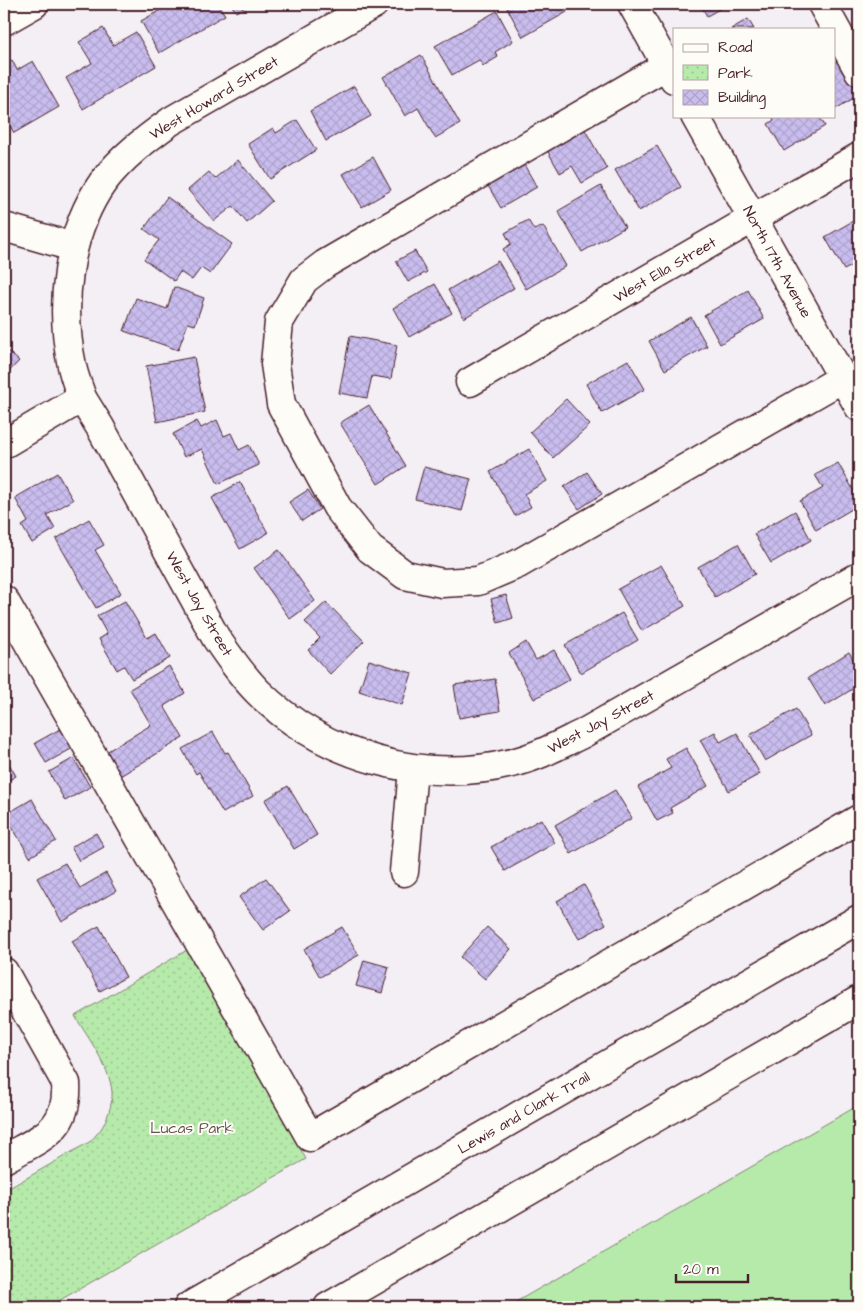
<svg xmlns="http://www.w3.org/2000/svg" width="863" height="1311" viewBox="0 0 863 1311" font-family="'Architects Daughter',sans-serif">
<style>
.green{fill:#b6eaab;stroke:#80846b}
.park{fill:url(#park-dots);stroke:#80846b}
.building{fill:url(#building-cross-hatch);stroke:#4a1f2b}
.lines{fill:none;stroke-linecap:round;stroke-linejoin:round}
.minor-casing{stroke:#4a1f2b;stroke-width:31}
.highway-casing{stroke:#4a1f2b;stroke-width:31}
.minor{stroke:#fdfcf7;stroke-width:28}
.highway{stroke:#fdfcf7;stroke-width:28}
.labels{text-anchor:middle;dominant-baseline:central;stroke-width:4;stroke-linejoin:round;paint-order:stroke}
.street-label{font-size:15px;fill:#4a1f2b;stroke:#fdfcf7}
.park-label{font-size:15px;fill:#65524b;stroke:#fdfcf7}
</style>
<defs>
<pattern id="park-dots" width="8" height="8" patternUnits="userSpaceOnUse" patternTransform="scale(1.25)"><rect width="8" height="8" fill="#b6eaab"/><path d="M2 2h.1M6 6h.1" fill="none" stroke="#9ec893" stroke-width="1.8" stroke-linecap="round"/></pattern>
<pattern id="building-cross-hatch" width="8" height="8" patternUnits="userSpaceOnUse" patternTransform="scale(1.25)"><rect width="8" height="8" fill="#c9bdef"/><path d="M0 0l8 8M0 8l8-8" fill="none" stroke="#aea2cd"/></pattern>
</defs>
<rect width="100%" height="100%" fill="#f3eff5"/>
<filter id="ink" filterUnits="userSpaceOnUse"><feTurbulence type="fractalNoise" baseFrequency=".02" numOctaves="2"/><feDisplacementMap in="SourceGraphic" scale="10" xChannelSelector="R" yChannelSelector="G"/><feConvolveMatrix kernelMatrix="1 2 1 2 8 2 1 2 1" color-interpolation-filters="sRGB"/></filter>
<g filter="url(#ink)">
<polygon class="green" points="859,1105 859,1307 507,1307"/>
<path class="park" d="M187,950L306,1159L48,1307H4V1191L91,1141C94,1137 98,1133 101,1129C107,1120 113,1103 112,1092C110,1067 88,1038 75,1016Z"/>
<g class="building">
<polygon points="171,4 218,4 225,15 159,53 141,21"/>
<polygon points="231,4 250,4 236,12"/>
<polygon points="511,4 562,4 567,12 523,37 506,6"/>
<polygon points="700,4 728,4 707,16"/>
<polygon points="497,11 513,41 495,52 498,57 483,66 479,60 452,75 435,46"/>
<polygon points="748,19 754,29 731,29"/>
<polygon points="103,28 113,45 136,32 156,66 83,109 66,78 92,63 79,42"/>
<polygon points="421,55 460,124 435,138 418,108 405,116 383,77"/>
<polygon points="842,58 859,87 859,95 837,108 834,104 834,63"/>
<polygon points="12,60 17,70 33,61 59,107 14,133 4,115 4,65"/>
<polygon points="354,86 371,116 326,141 310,111"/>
<polygon points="772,116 819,116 825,126 784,151 768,124 774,120"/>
<polygon points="297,120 316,150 270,179 248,144 273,128 276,133"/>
<polygon points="584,128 607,169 582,183 572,166 560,173 547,150"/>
<polygon points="657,146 681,187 639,211 615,170"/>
<polygon points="373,157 391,190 362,207 343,174"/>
<polygon points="238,160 272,201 247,223 233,206 214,221 188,190 209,172 215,179"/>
<polygon points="523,163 537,187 501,208 487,184"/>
<polygon points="601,186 625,227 582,252 558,211"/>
<polygon points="167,197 232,244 210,274 201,268 192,280 180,272 174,281 144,259 159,240 144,229"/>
<polygon points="528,220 534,230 543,226 566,266 526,289 503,249 511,244 505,233"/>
<polygon points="853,221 857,227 859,226 859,262 844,270 825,237"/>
<polygon points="415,251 427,272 408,282 396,261"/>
<polygon points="498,261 514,288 464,318 448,290"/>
<polygon points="435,284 452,313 409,337 393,308"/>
<polygon points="174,287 204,298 195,325 188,323 178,350 124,331 136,298 167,309"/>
<polygon points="748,290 764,319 720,344 704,315"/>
<polygon points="691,317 707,346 665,370 649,341"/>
<polygon points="350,336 397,345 391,379 372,376 367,398 339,393"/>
<polygon points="4,348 19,361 4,377"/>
<polygon points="194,357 205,412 157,422 146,366"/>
<polygon points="628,360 645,389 602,413 586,384"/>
<polygon points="566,399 590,425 553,458 530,432"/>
<polygon points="369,405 406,466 378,484 340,423"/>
<polygon points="217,420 224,436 231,433 239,450 249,445 259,465 218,484 202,449 184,457 173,434 197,421 201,428"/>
<polygon points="529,449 547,481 524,494 531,507 515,516 490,472"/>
<polygon points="838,463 859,500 859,505 816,530 800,501 823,488 815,475"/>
<polygon points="424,467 471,479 462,511 415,499"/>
<polygon points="587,472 602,494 579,509 564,487"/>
<polygon points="57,473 73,500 47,515 55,529 32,543 22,526 28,522 15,498"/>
<polygon points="240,482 268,533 240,549 212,498"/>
<polygon points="308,490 320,509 302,521 289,502"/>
<polygon points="795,511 811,540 771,563 754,534"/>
<polygon points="89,519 104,545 95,550 121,593 96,608 56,539"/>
<polygon points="738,544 755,574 715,597 698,567"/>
<polygon points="279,550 315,601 290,619 254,568"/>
<polygon points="661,565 685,606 642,631 618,589"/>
<polygon points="506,595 513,618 498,623 491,599"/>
<polygon points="125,601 147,638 156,633 170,658 132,679 124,666 117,670 99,639 107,634 97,616"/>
<polygon points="326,602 364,641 330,674 308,650 320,638 305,622"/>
<polygon points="622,613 638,640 581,673 565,645"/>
<polygon points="526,642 536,660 554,650 570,679 534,699 509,653"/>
<polygon points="849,652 859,669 859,685 825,706 808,678"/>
<polygon points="369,660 412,673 402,705 359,691"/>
<polygon points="169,666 185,693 164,706 183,738 120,776 106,752 151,725 130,689"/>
<polygon points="495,679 500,711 459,718 454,685"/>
<polygon points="796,709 811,735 765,761 750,735"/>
<polygon points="62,728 73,748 46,763 35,743"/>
<polygon points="213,732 225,753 228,752 253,796 223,813 199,772 196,774 182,749"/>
<polygon points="715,732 720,742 737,733 760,774 729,791 700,740"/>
<polygon points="686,748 708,786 670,808 673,813 657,821 638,787 671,768 666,759"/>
<polygon points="4,755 16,776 4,783"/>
<polygon points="74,758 90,787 65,801 49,772"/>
<polygon points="288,786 317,835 294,849 265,800"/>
<polygon points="615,790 632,818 571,854 555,825"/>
<polygon points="32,799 56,841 30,857 5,815"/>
<polygon points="541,819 555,843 505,871 491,847"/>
<polygon points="96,833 104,847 79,861 71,847"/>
<polygon points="65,863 80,888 106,873 116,891 62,922 37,878"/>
<polygon points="266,878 290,911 263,930 239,897"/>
<polygon points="584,885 606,924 579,939 557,901"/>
<polygon points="99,926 126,977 100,991 72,941"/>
<polygon points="342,927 359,955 320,977 304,949"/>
<polygon points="487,927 511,949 485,979 460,957"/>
<polygon points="364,960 389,967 382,993 356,986"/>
</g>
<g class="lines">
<g class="minor-casing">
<g id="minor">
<polyline points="632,4 674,79"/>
<polyline points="822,4 859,71"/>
<polyline points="4,21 34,4"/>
<polyline points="667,65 325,264 304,280 279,322 275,364 281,404 337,507 370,549 405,575 442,583 478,581 518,564 843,378"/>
<polyline points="695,116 859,407"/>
<polyline points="4,227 73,247"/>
<polyline points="470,382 859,157"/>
<path d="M82,398L100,427L216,638C229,657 242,676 258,692C324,757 422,785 512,763C537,757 559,745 582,734L859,576"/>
<path d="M4,444L82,398C79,388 74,377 72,366C59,306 67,233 103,182C122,157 146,139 171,121L374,4"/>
<polyline points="4,600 310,1137 859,819"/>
<polyline points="404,872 413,769"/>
<path d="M4,972L66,1083C69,1131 40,1138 4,1159"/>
</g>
</g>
<g class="highway-casing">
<g id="highway">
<polyline points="188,1307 859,919"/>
<polyline points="328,1307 859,1000"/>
</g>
</g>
<use href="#minor" class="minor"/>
<use href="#highway" class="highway"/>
</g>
</g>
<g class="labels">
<g class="street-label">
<text transform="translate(214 98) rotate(-31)">West Howard Street</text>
<text transform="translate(777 262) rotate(61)">North 17th Avenue</text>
<text transform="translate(665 270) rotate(-30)">West Ella Street</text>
<text transform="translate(199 604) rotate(60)">West Jay Street</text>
<text transform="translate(601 722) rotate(-28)">West Jay Street</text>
<text transform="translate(524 1113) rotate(-30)">Lewis and Clark Trail</text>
</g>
<g class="park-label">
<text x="192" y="1128">Lucas Park</text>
</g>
</g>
<rect width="863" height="1311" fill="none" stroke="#fdfcf7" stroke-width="20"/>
<rect x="10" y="10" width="843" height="1291" fill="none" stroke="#4a1f2b" stroke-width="2" filter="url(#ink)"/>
<rect x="673" y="28" width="162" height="90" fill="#fdfcf7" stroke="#b5a4a5"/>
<rect x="683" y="44" width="25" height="8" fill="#fdfcf7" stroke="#b5a4a5"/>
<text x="718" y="52" font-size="15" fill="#4a1f2b">Road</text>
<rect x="683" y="65" width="25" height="15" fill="url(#park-dots)" stroke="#b5a4a5"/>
<text x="718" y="78" font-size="15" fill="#4a1f2b">Park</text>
<rect x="683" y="90" width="25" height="15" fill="url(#building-cross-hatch)" stroke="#b5a4a5"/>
<text x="718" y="102" font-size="15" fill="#4a1f2b">Building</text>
<path d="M676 1274v8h72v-8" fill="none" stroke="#4a1f2b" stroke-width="2.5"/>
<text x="683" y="1274" font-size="15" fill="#4a1f2b" stroke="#fdfcf7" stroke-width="4" paint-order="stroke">20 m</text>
</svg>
